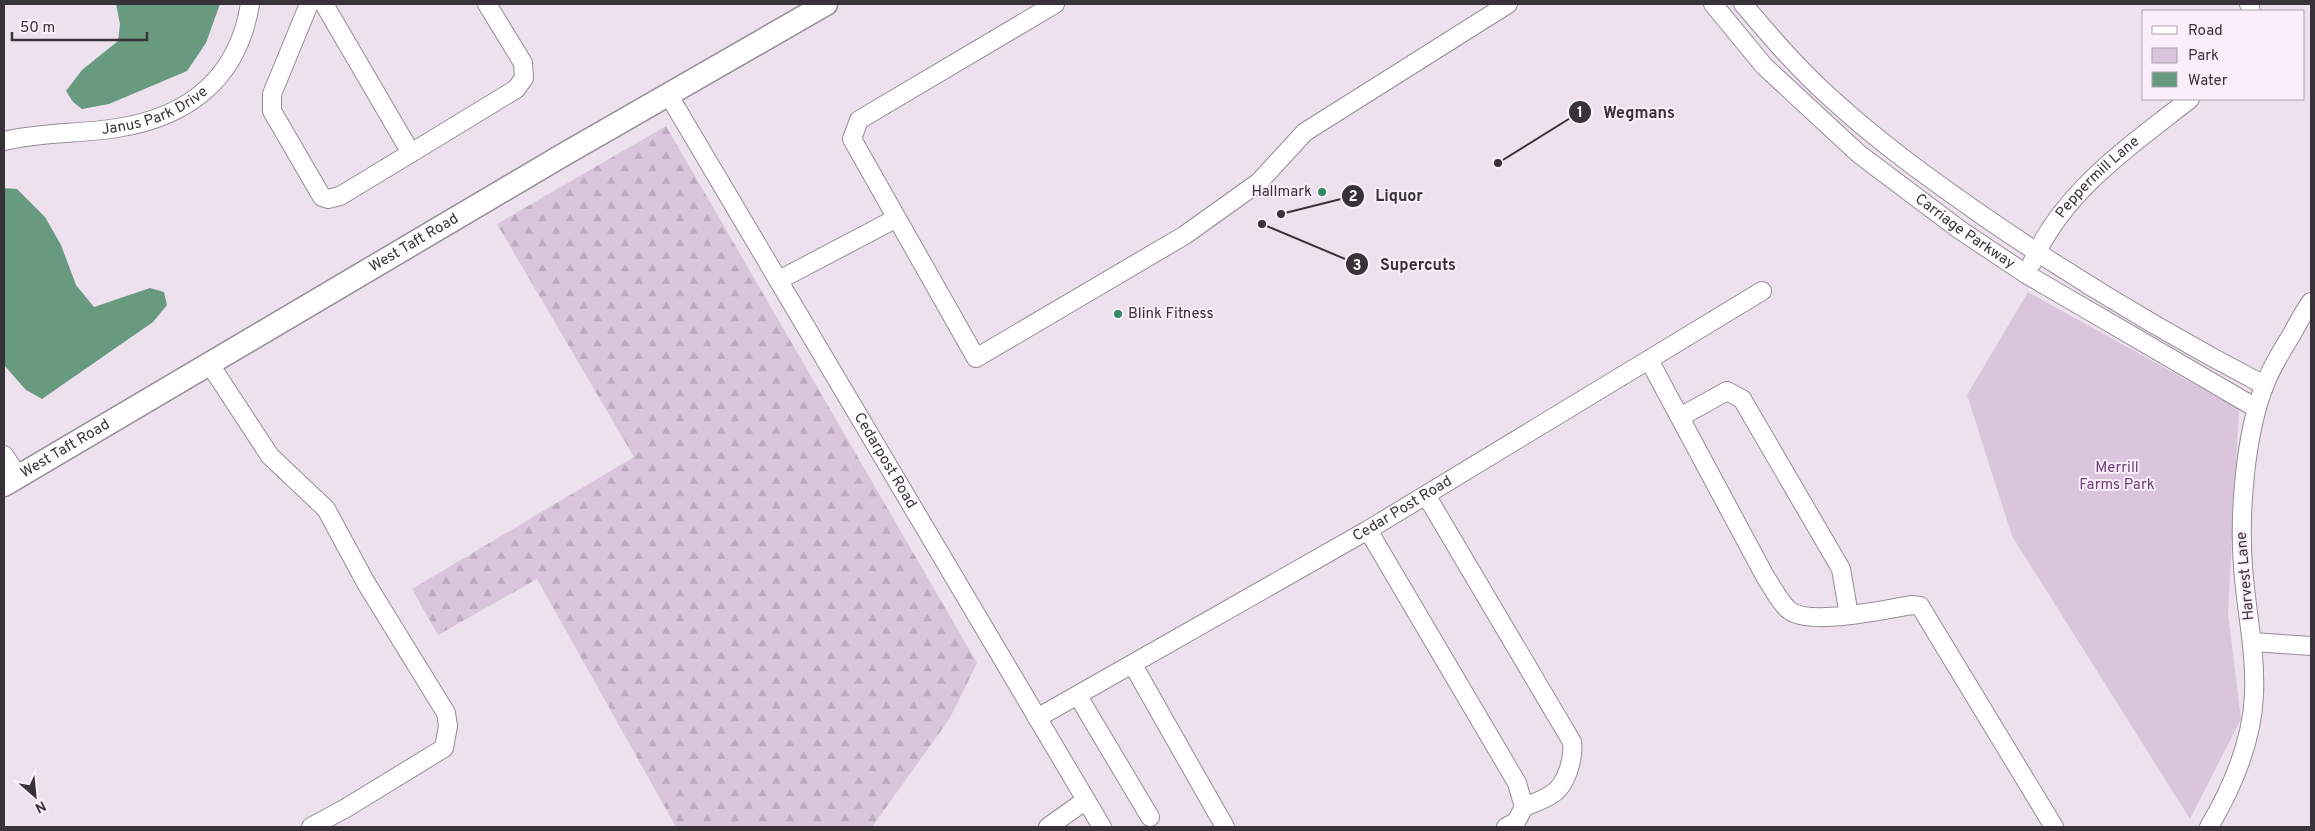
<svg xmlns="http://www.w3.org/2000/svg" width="2315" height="831" viewBox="0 0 2315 831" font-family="Overpass,sans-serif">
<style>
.forest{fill:url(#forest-firs)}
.green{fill:#dbc5dd}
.water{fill:#689a7f}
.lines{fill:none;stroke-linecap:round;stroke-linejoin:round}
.minor-casing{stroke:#968c97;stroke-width:20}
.major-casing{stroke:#968c97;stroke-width:25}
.minor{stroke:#fff;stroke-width:18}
.major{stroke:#fff;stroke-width:22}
.poi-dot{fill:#2f8b61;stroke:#faeefb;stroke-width:2}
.labels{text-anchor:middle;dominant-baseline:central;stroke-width:4;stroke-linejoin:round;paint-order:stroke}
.street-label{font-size:15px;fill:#383338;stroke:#faeefb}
.poi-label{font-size:15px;fill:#383338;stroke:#faeefb;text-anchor:end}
.park-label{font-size:15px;fill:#6f4275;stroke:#faeefb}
.leader{fill:none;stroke:#383338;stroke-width:2}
.callout-dot{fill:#383338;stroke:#faeefb;stroke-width:2}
.mark-label{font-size:15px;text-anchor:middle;font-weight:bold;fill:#fff}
.callout-label{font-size:16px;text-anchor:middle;font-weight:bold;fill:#383338;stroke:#faeefb;stroke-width:4;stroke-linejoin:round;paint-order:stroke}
</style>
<defs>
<pattern id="forest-firs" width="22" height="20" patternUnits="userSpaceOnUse" patternTransform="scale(1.25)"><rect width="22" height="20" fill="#dbc5dd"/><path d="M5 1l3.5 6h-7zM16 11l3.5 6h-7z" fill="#bdaabe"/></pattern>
</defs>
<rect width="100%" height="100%" fill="#ede1ee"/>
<polygon class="forest" points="666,126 977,663 950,718 872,827 676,827 537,579 438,635 412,589 634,457 497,224"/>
<polygon class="green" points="2028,292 2239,409 2228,613 2241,719 2190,819 2012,536 1967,395"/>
<g class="water">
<polygon points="116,4 220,4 206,43 187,71 109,104 82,109 73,102 66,91 82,70 118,41 120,24"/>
<polygon points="4,188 17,189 45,217 61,245 76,285 94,307 150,288 164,292 167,305 153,322 42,399 26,390 4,365"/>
</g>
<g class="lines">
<g class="minor-casing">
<g id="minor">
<polyline points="309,4 272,94 272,111 322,197 328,199 340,196 411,153"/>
<polyline points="324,4 411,153 516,89 524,78 523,63 487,4"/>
<polyline points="1055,4 859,120 852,139 976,358 1185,235 1259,182 1305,132 1508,4"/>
<path id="s1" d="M1713,4L1764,66L1859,154L1960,230L2026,274L2256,408"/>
<path d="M1743,4C1771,37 1800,71 1833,100C1881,144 1933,181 1986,218C2075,279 2168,335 2264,385"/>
<polyline points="2249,4 2251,11"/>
<path id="s2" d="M668,94L1102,827"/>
<path id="s3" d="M4,141C40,132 80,134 117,128C189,117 238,78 250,4"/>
<path id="s4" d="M2032,263C2062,192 2131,145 2190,99"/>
<polyline points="779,280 895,219"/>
<path d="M1649,360L1766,578C1773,588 1780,603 1789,610C1809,627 1885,609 1912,605L1920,606L2054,827"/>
<polyline points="209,363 270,456 326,509 366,583 446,713 448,726 444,748 346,808 311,827"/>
<polyline points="1680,417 1727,391 1742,399 1841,569 1849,615"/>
<polyline points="4,455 18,476"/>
<path d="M1426,495L1572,742C1574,757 1567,785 1552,794C1544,800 1533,803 1524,807"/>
<polyline points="1368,530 1517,783 1524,807 1516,822 1506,827"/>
<polyline points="2253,642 2311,646"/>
<polyline points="1133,665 1225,827"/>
<polyline points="1078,696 1150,817"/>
<path id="s5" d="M1037,718L1368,530L1762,291"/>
<polyline points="1048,827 1086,800"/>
<path d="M2209,827C2232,788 2252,741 2254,695C2256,652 2246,610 2243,567C2239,513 2245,434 2265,384C2272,366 2282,350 2292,334C2298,323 2304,311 2311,302"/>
</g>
</g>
<g class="major-casing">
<g id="major">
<path id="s6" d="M4,485L563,155L826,4"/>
</g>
</g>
<use href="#minor" class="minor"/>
<use href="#major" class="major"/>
</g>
<g class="poi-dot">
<circle cx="1322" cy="192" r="5"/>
<circle cx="1118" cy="314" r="5"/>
</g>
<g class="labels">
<g class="street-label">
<text stroke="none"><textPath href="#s3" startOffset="155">Janus Park Drive</textPath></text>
<text stroke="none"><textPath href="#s4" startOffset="109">Peppermill Lane</textPath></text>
<text stroke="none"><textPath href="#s1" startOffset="341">Carriage Parkway</textPath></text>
<text stroke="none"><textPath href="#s6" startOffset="476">West Taft Road</textPath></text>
<text stroke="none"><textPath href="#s6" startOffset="71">West Taft Road</textPath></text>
<text stroke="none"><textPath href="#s2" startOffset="426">Cedarpost Road</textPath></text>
<text stroke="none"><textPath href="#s5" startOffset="421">Cedar Post Road</textPath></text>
<text transform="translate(2246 576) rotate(-95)">Harvest Lane</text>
</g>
<g class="poi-label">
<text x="1312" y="192">Hallmark</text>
<text x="1128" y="314" text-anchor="start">Blink Fitness</text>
</g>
<g class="park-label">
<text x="2117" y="468">Merrill<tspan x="2117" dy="17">Farms Park</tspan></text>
</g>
</g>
<path class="leader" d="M1498 163L1580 112M1281 214L1353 196M1262 224L1357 264"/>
<g class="callout-dot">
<circle cx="1498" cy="163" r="5"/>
<circle cx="1281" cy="214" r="5"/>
<circle cx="1262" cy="224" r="5"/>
<circle cx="1580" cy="112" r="12"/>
<circle cx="1353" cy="196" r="12"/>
<circle cx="1357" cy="264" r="12"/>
</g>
<g class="mark-label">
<text x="1580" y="117">1</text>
<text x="1353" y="201">2</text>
<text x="1357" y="270">3</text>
</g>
<g class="callout-label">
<text x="1639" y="118">Wegmans</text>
<text x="1399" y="201">Liquor</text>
<text x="1418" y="270">Supercuts</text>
</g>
<rect width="2315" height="831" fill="none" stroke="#383338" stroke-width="10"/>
<rect x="2142" y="10" width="162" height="90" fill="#faeefb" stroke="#aca3ad"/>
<rect x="2152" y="26" width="25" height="8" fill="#ffffff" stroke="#aca3ad"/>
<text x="2188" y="35" font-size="15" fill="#383338">Road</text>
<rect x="2152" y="48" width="25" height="15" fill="#dbc5dd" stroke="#aca3ad"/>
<text x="2188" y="60" font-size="15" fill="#383338">Park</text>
<rect x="2152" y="72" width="25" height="15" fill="#689a7f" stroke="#aca3ad"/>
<text x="2188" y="85" font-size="15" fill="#383338">Water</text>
<g transform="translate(35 796) rotate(153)" stroke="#faeefb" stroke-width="4" paint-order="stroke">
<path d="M0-4L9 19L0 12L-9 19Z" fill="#383338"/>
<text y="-8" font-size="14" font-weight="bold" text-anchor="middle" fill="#383338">N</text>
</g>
<path d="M12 32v8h135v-8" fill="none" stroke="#383338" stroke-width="2.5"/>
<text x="20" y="32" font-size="15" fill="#383338" stroke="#faeefb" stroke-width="4" paint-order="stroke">50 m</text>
</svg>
